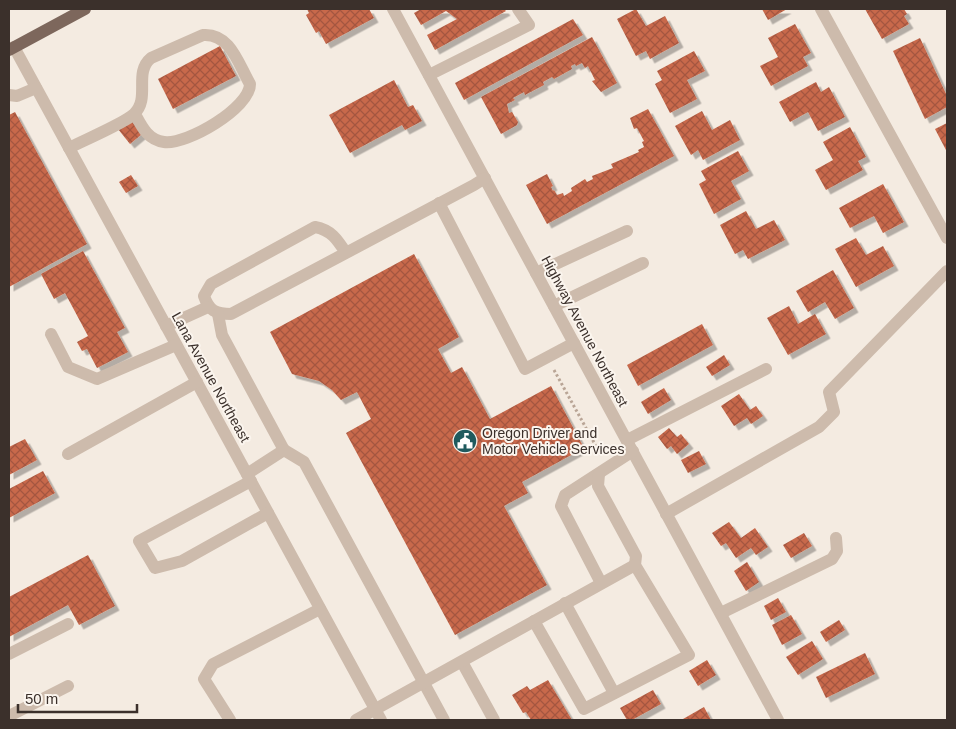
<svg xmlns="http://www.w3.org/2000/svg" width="956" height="729" viewBox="0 0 956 729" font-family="Arial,sans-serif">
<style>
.building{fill:url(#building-cross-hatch);filter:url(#shadow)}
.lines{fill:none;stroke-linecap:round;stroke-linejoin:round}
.path{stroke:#b9a596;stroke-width:3;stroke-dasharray:2.5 2.5;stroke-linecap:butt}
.minor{stroke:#cdbbac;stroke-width:12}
.major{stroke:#7d675c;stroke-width:12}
.labels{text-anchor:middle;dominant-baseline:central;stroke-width:4;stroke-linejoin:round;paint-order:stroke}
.street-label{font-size:14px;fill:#3b302b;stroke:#fbf5ee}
.poi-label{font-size:14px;fill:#3b302b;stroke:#fbf5ee;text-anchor:start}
</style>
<defs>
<pattern id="building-cross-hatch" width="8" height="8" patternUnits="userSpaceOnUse" patternTransform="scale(1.25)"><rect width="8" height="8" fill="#c8694b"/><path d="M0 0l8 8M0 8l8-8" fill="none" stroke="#a4573f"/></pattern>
<filter id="shadow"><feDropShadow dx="4.5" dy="4.5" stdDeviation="0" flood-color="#0004"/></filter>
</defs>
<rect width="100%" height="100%" fill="#f4ebe1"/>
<g class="building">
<polygon points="307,9 369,9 374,18 326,44 319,31 316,33 306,15 309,13"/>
<polygon points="421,9 504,9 506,11 435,50 427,35 457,19 446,11 421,25 414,13"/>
<polygon points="636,9 646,26 665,16 679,43 650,59 646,51 636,56 617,19"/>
<polygon points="762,9 787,9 768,20"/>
<polygon points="865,9 904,9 907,14 904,16 909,24 882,39"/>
<polygon points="573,19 583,35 464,100 455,83"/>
<polygon points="795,24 811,53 803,57 808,66 771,86 760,66 778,57 768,38"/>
<polygon points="592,37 617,83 601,92 592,81 595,80 588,66 585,68 582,63 576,66 575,64 571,66 572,69 554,79 552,77 543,82 544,85 525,95 524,92 513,98 515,100 507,104 509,113 512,112 518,122 517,125 501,134 481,97"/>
<polygon points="920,38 947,96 947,107 925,119 893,51"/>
<polygon points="220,46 236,76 173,109 158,79"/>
<polygon points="694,51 705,71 687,80 697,99 670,113 655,84 662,80 657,71"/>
<polygon points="394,80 408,107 413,105 422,121 405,130 402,125 350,153 329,115"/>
<polygon points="816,82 821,92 829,87 845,117 818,131 808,112 790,122 779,102"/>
<polygon points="648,109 674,156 547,224 526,185 547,174 553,186 551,187 553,191 554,190 557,195 563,193 564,196 572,191 571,188 585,179 587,182 593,179 592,176 613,168 611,164 639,152 638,150 644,147 642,142 644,141 637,128 634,129 630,118"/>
<polygon points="702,111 712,130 730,120 740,140 703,160 698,150 691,155 675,126"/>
<polygon points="15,112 87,244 9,287 9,115"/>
<polygon points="130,119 142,134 130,144 118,129"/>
<polygon points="947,123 947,152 935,129"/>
<polygon points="850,127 866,157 858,161 863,170 826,190 815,170 833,160 823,142"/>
<polygon points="738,151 749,171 731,181 741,199 714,214 699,184 706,180 701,171"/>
<polygon points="131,175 138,186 126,193 119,182"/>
<polygon points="883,184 904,222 883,233 874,216 850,228 839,208"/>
<polygon points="746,211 756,229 774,220 785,240 748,259 743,250 735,254 720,225"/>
<polygon points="856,238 866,255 883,246 894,266 856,287 835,249"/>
<polygon points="83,251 125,328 117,332 128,352 97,368 87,349 82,351 77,342 88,336 65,293 54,299 41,274"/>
<polygon points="414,254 459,337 438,349 451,373 462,367 490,419 551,386 584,448 522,482 528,493 504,506 547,585 455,635 346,433 371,419 357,392 341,400 332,390 319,381 292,374 270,332"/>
<polygon points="833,270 854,308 835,319 825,302 808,312 796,291"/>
<polygon points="789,306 798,324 815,314 826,334 788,355 767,318"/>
<polygon points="702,324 713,345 638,386 627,365"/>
<polygon points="724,355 730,365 712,376 706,367"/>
<polygon points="664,388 671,400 648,414 641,402"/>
<polygon points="739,394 750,410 756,406 763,416 751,424 747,418 734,426 721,406"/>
<polygon points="669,428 677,437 681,434 689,444 677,454 671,446 667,449 658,437"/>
<polygon points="25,439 37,460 9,475 9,447"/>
<polygon points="699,451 706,464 688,473 681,460"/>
<polygon points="43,471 55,493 9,518 9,489"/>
<polygon points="729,522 741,538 755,528 768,547 756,555 751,548 736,558 726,543 721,546 712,533"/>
<polygon points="804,533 812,546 791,558 783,545"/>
<polygon points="88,555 115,606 79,625 68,605 9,637 9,597"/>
<polygon points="747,562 759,582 746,591 734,571"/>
<polygon points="778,598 786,612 771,620 764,606"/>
<polygon points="791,615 802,634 782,645 772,625"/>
<polygon points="839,620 845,630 826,642 820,632"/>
<polygon points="812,641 823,659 798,675 786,657"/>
<polygon points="865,653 875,674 826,698 816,677"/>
<polygon points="707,660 716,675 698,686 689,671"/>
<polygon points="548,680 572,720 531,720 526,712 523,713 512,695 527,686 530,690"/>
<polygon points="653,690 661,704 632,720 627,720 620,708"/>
<polygon points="704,707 711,720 684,720 683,719"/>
</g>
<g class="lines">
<polyline class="path" points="554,370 602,457"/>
<g class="minor">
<polyline points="393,9 778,720"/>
<polyline points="821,9 947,238"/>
<polyline points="14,47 381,720"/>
<polyline points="429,75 529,25 518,9"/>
<polyline points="9,95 17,96 36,88"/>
<path d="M69,148C82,141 125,123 134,114C151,98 133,73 151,58L203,35C230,33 238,63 250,84C250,108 187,145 164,142C148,140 142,127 135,114"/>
<polyline points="439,203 525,369 574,343"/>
<path d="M346,253C337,239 331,230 315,227L211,284L204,296C209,311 216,314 231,314L474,185L485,178"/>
<polyline points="536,273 627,231"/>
<polyline points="554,306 643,263"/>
<polyline points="218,314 222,335 284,450 247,474"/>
<polyline points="166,326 208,307"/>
<polyline points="51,334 68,367 97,379 176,345"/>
<polyline points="627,440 766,369"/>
<polyline points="284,450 304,462 444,720"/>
<polyline points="68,454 197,382"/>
<polyline points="251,481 139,541 155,568 182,561 268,513"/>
<polyline points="666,514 819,427 834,412 829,392 947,271"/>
<polyline points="601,583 561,506 565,495 633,451"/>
<polyline points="565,603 614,693"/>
<polyline points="721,613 832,559 837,551 836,538"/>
<polyline points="534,621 584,709 689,655 635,565 636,556 598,486 599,474"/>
<polyline points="9,654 68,624"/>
<polyline points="462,662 494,720"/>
<polyline points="9,716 68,686"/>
<polyline points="230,720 204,679 213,664 320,609"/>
<polyline points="356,720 635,565"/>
</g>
<polyline class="major" points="9,50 85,9"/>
</g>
<defs>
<g id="civic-disc" transform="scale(1.25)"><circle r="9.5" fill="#1f5a5e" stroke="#fbf5ee"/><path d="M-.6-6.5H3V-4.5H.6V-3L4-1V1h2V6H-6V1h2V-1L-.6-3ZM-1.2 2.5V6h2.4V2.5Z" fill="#fff"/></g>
</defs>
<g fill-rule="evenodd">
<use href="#civic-disc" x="465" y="441"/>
</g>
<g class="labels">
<g class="street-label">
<text transform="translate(585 331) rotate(62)">Highway Avenue Northeast</text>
<text transform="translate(211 377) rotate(61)">Lana Avenue Northeast</text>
</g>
<g class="poi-label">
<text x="482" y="433">Oregon Driver and<tspan x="482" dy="16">Motor Vehicle Services</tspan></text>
</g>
</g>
<rect width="956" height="729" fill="none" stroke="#3b302b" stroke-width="20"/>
<path d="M18 704v8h119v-8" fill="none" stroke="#3b302b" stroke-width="2.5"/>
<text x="25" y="704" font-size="15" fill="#3b302b" stroke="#fbf5ee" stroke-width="4" paint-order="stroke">50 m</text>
</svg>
